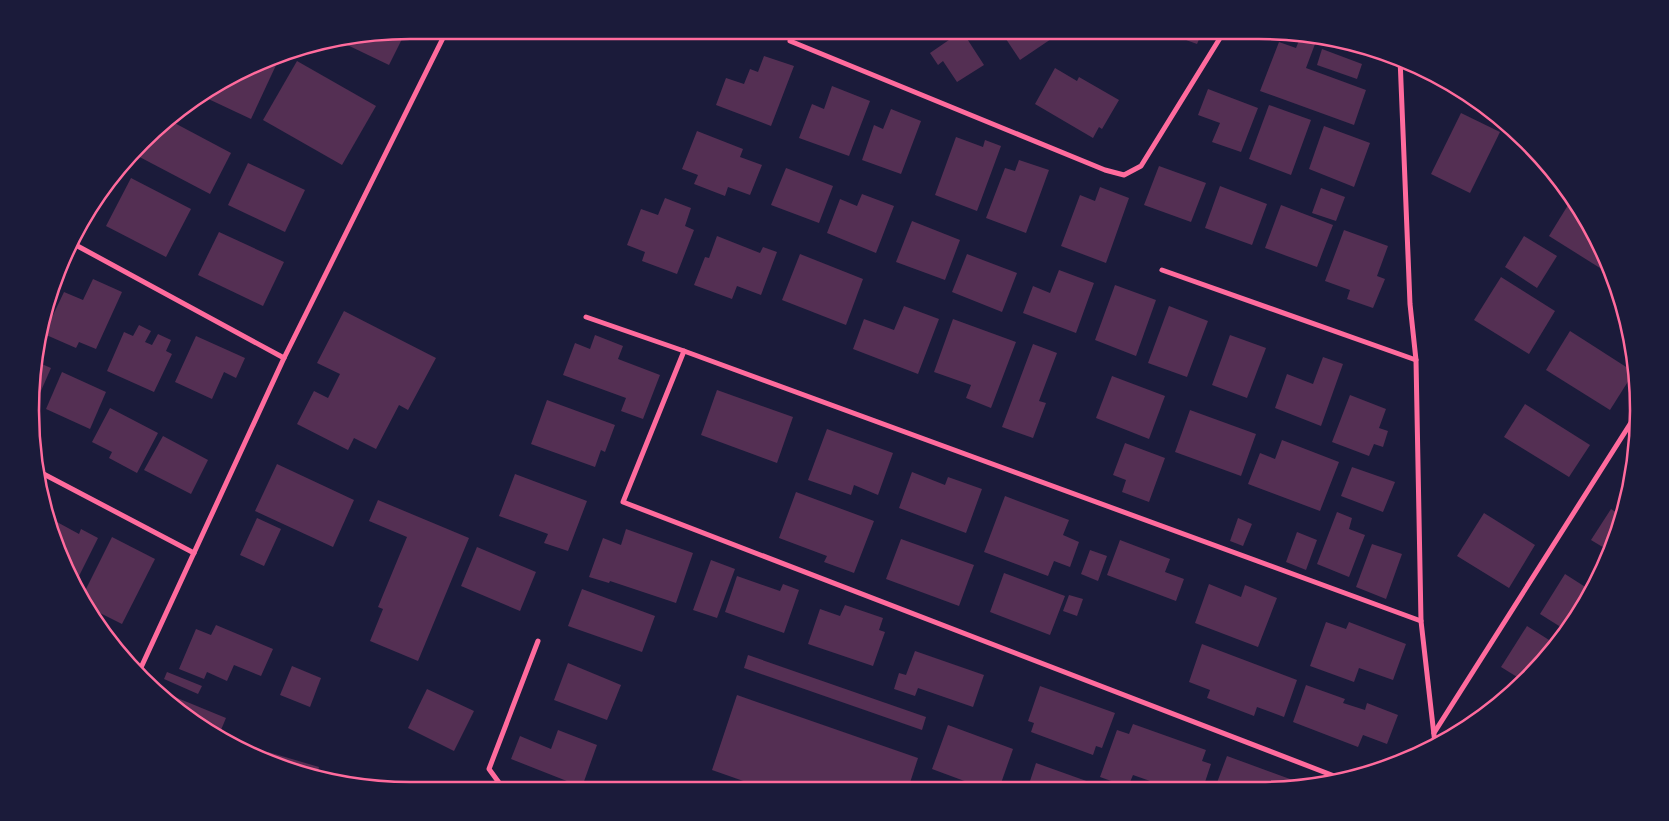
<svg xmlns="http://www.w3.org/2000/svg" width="1669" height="821" viewBox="0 0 1669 821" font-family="'DM Sans',sans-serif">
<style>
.building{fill:#542f53}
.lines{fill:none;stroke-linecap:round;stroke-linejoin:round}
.minor{stroke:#ff6b9d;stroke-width:5}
.rim{fill:none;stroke:#ff6b9d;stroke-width:2.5}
</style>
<rect width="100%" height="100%" fill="#1b1b3a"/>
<g class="building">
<polygon points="1000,30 1058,30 1060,33 1020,60"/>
<polygon points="1168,30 1203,30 1197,44 1167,33"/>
<polygon points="406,31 389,65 341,42 384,34"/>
<polygon points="962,31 984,65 957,82 943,61 938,65 930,53"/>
<polygon points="1300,38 1315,44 1306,68 1366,90 1354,125 1260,91 1279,42 1296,48"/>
<polygon points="1322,49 1362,64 1357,79 1317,65"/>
<polygon points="764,56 794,66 771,126 716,105 726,78 744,84 750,69 758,72"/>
<polygon points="270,60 277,63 251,119 202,96"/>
<polygon points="297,61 376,106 342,165 263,120"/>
<polygon points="1055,68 1077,81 1079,77 1119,100 1102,129 1099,127 1093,138 1035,104"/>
<polygon points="832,86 870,101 849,156 799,138 812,104 824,109"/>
<polygon points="1208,89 1258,108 1241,152 1212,142 1220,123 1198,115"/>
<polygon points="1269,105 1311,120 1291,175 1249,159"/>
<polygon points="891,109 921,121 901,174 862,160 874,125 883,129"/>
<polygon points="1461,113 1500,132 1470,193 1431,174"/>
<polygon points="167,119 231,153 210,194 132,153"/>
<polygon points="1324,126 1370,143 1354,187 1309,169"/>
<polygon points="697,131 743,149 740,157 762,165 750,195 728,187 725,196 694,184 698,175 682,169"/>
<polygon points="956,137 983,147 985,140 1001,146 977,211 935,195"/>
<polygon points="1019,160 1049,170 1026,233 986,218 1005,168 1015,171"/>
<polygon points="248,163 305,190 285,232 228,205"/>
<polygon points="1159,166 1206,183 1191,222 1144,205"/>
<polygon points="786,168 833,186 819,223 771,205"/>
<polygon points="131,178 191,209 166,257 106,226"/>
<polygon points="1220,186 1267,204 1252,245 1205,228"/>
<polygon points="1100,187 1129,198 1106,263 1061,246 1080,195 1095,201"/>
<polygon points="1321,188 1345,197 1336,221 1312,213"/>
<polygon points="862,194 894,206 876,253 827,233 840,199 857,206"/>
<polygon points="1573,197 1606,258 1600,268 1549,236"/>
<polygon points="665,198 691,208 685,226 694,230 677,274 642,261 645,252 627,245 641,209 658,215"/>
<polygon points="1281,205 1333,225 1317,267 1265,248"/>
<polygon points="912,221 960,240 945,280 896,262"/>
<polygon points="1344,230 1388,246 1377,276 1385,279 1373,308 1347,299 1350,290 1325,281"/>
<polygon points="219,232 284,262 263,306 198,275"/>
<polygon points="717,236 760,253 763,247 777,252 761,295 737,286 732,299 694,285 705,257 709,258"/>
<polygon points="1524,236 1557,256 1537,288 1505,267"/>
<polygon points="800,254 863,279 846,325 782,300"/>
<polygon points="967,254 1017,273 1002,312 952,292"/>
<polygon points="1059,270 1094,283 1076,333 1023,313 1033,286 1050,293"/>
<polygon points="1501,277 1555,311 1529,354 1474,320"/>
<polygon points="93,279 122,292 96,349 79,342 76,348 44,334 64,292 83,300"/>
<polygon points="1115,285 1156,300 1136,356 1095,340"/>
<polygon points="904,306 939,319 918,374 853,349 864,319 894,330"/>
<polygon points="1169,306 1208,321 1187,377 1148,363"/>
<polygon points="344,311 436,358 408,410 399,405 376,449 354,438 348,450 297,424 314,391 328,398 340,374 317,363"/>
<polygon points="953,319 1016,342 991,408 966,398 971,385 934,372"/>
<polygon points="139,325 151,331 145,342 152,345 158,334 171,340 166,351 172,354 154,392 107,371 124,332 133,336"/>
<polygon points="1570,331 1634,372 1610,410 1546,370"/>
<polygon points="595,335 623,346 618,359 660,375 643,419 621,411 626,398 563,375 575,343 590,349"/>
<polygon points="1230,335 1266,348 1247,398 1212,385"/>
<polygon points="196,336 245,358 236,378 224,372 212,399 175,382"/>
<polygon points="1033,344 1057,353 1039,401 1046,403 1033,438 1002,427"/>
<polygon points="1323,357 1343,364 1321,426 1275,408 1287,374 1313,384"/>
<polygon points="37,362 51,368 37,400 35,399"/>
<polygon points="62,372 106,392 90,429 46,409"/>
<polygon points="1112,376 1165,396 1149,439 1096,418"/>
<polygon points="717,390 793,417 777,463 701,435"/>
<polygon points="1350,395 1386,409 1379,428 1388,431 1383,447 1374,444 1369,456 1332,442"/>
<polygon points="547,400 615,425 605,452 601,450 595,467 531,444"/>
<polygon points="1525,404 1590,445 1569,477 1504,437"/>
<polygon points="110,408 158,433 137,473 109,458 112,452 92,442"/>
<polygon points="1190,410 1256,434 1241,476 1175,452"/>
<polygon points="827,429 893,453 878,495 854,485 851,495 808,480"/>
<polygon points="163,436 208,460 191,494 144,470"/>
<polygon points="1282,440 1339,462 1320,511 1248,484 1260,453 1275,459"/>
<polygon points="1125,443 1165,458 1149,502 1122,492 1126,480 1113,475"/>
<polygon points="277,464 354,500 333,547 255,511"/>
<polygon points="1352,467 1395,482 1383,512 1341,496"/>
<polygon points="912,472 945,485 948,477 982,489 966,533 899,508"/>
<polygon points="515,474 587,501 568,551 544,543 548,534 499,516"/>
<polygon points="796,492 874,521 854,573 824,562 827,556 779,538"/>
<polygon points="1005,496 1069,520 1063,535 1079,542 1070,567 1054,561 1048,576 984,552"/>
<polygon points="378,500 469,538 418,661 370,641 383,609 378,607 407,537 369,521"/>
<polygon points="1611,509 1622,516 1611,552 1591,540"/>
<polygon points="1337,512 1352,518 1349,529 1365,535 1349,577 1317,564"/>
<polygon points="1484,513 1535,545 1509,588 1457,556"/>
<polygon points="257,518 281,529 264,566 240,555"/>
<polygon points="1238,518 1252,524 1243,546 1230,541"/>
<polygon points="57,522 79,534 81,529 98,538 74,586 69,579 54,529"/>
<polygon points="626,529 693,553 676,603 610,581 609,583 589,577 603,538 621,545"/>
<polygon points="1297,532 1317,540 1306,570 1286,562"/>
<polygon points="112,537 155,559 122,624 90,608 82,597"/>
<polygon points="901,539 974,565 959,606 886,579"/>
<polygon points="1120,540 1170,559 1165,572 1184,579 1176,601 1107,575"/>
<polygon points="1372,544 1402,554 1386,599 1356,587"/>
<polygon points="477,547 536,572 520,611 461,586"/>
<polygon points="1090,550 1107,556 1098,581 1081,574"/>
<polygon points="711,560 735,569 717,618 693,610"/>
<polygon points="1004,573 1065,596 1050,635 990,612"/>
<polygon points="1565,574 1590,590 1567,631 1540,614"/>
<polygon points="737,576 780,591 783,584 799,590 784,633 725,612"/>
<polygon points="1209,584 1241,597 1245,585 1277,598 1258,647 1195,623"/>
<polygon points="582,589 655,616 642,652 568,626"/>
<polygon points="1069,595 1083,599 1077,616 1063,611"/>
<polygon points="845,605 883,618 879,630 885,632 873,666 808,644 820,609 840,616"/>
<polygon points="1326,622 1346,629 1349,622 1406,644 1393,680 1359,668 1354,682 1310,666"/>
<polygon points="216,625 273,649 261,676 234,665 227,681 207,672 204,679 179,669 196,629 211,635"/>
<polygon points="1527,626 1557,645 1522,680 1501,667"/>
<polygon points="1202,644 1297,680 1284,717 1257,707 1254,716 1207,698 1210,690 1189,682"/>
<polygon points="915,651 984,675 973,707 918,688 915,696 894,689 899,673 906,675"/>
<polygon points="748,655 926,717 922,730 744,668"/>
<polygon points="568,663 621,685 607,720 554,700"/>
<polygon points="292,666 321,678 310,707 280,695"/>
<polygon points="167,672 202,686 198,694 164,679"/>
<polygon points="1306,685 1345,699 1343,703 1365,710 1367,703 1398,715 1387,744 1363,735 1358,747 1293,722"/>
<polygon points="1040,686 1115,713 1102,748 1096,746 1093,755 1031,732 1034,723 1028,721"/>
<polygon points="427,689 474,711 454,751 408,728"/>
<polygon points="170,695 226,718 218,737 199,727 168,701"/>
<polygon points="737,695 918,758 908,789 769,790 712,770"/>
<polygon points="1133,724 1206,750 1202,761 1211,764 1203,788 1170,788 1133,775 1128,787 1100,777 1117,730 1129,734"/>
<polygon points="948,725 1013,749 999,789 986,789 932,769"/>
<polygon points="558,730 597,745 582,787 511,759 520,736 551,749"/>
<polygon points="268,752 319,767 316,778 265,762"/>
<polygon points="1227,756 1312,787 1215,788"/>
<polygon points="1036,763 1106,788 1040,789 1029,784"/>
</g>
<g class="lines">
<g class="minor">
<polyline points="790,41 1105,170 1124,175 1141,166 1225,30"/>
<polyline points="1400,58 1410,304 1416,360 1421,621 1435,744"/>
<polyline points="72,243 284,358"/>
<polyline points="1162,270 1416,360"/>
<polyline points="586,317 684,351 1421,621"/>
<polyline points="684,351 623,502 1342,779"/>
<polyline points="36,470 194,553"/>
<polyline points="138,674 284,358 447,30"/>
<polyline points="1434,733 1639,410"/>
<polyline points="517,791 500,784 489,769 538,641"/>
</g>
</g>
<path d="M0 0H1669V821H0ZM410 39H1259A371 371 0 0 1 1630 410V411A371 371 0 0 1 1259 782H410A371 371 0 0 1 39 411V410A371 371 0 0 1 410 39Z" fill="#1b1b3a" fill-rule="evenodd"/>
<path class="rim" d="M410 39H1259A371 371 0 0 1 1630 410V411A371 371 0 0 1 1259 782H410A371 371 0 0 1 39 411V410A371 371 0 0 1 410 39Z"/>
</svg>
